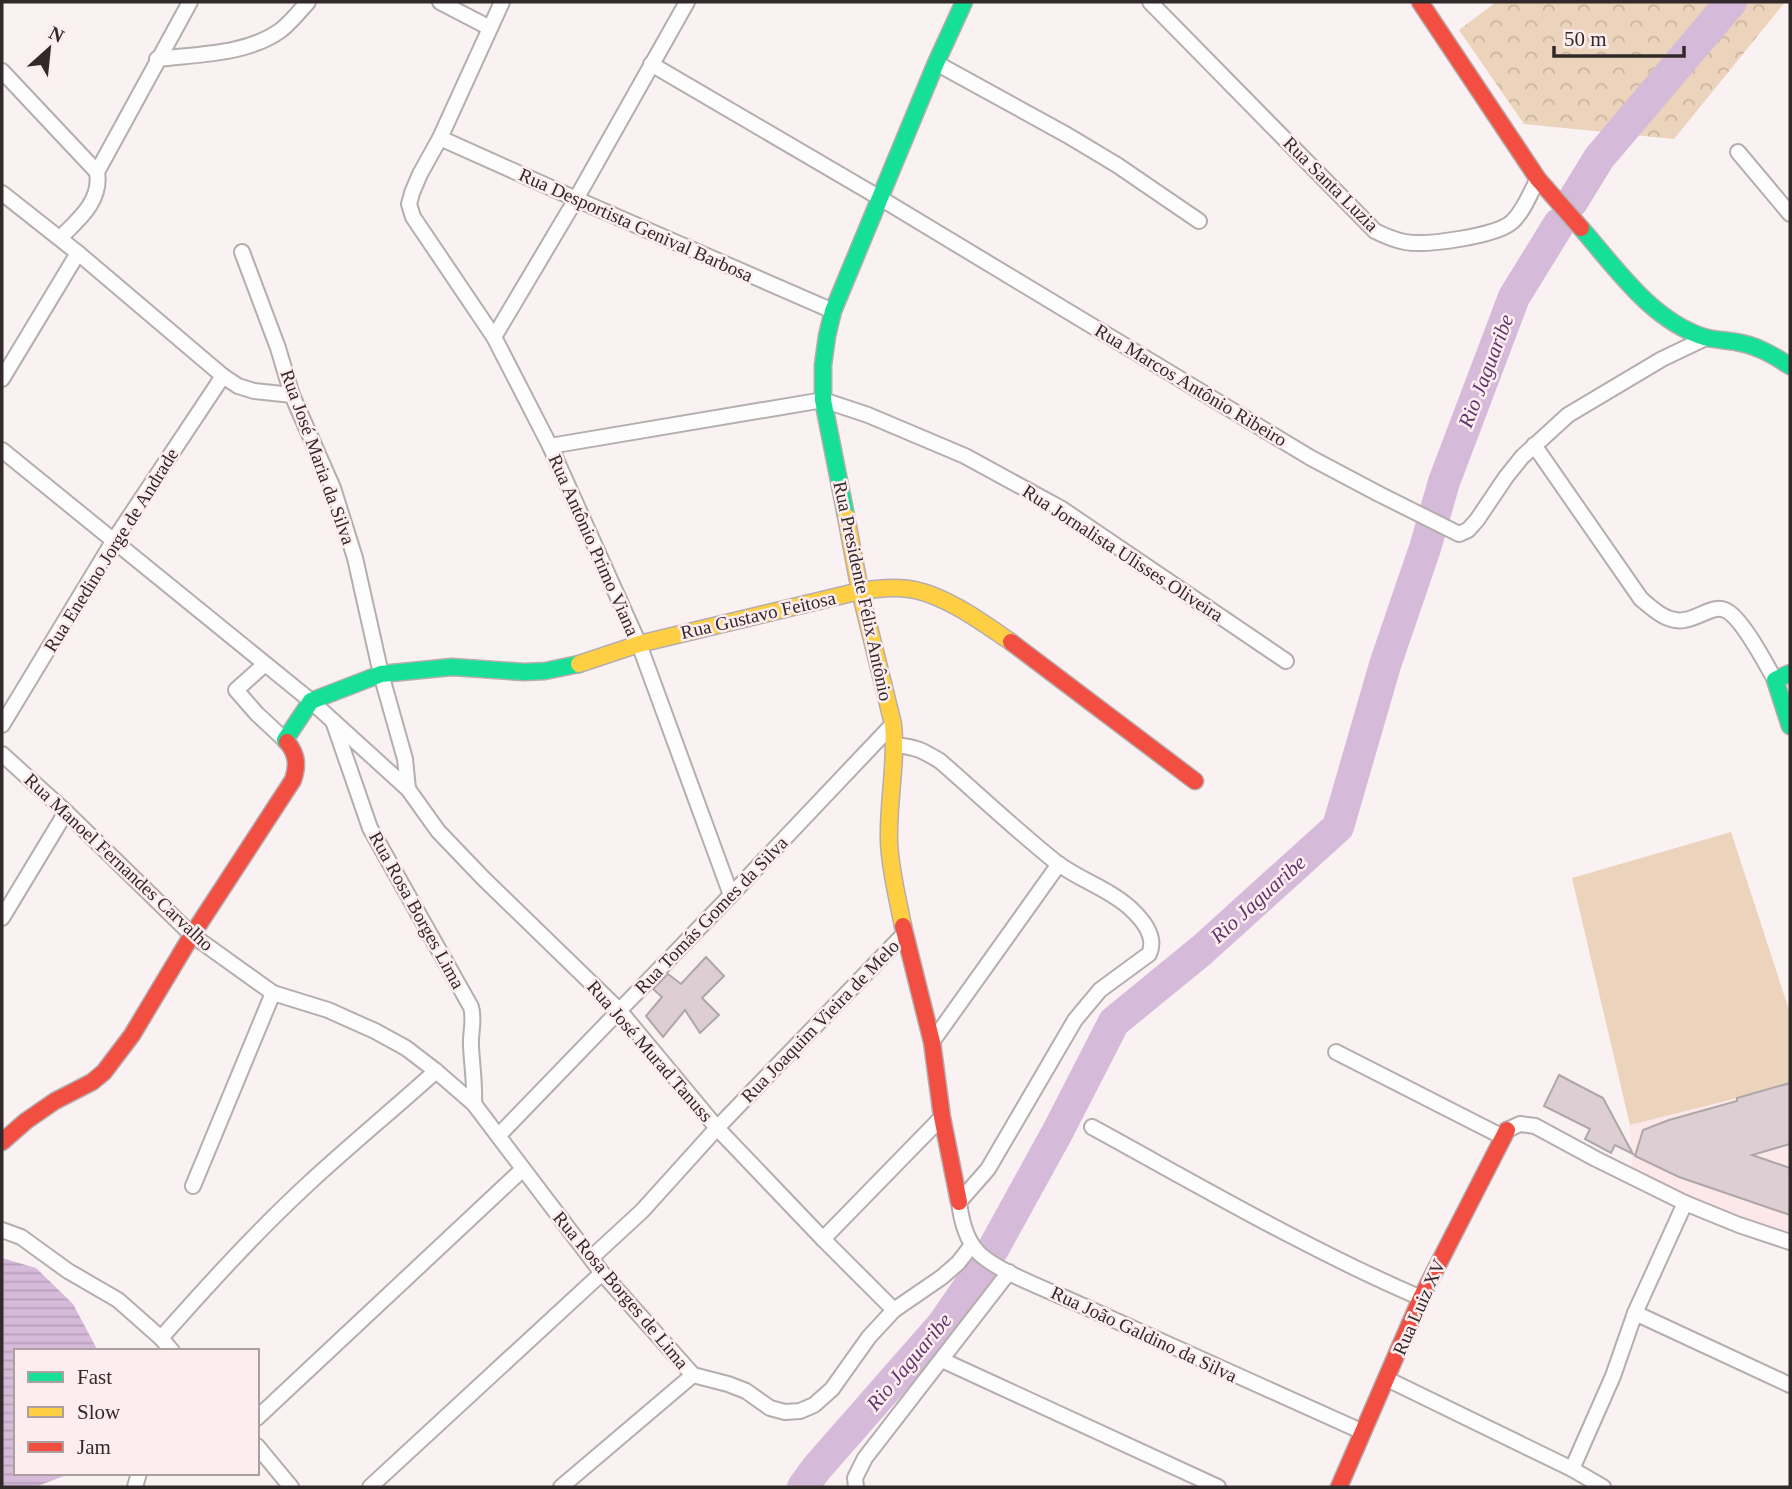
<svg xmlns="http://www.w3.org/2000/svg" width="1792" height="1489" viewBox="0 0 1792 1489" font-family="Georgia,serif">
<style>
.built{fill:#fce7e9}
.forest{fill:url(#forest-crowns)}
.pitch{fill:#ecd3bb}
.water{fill:url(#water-rules)}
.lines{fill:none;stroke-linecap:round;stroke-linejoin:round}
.river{stroke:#d6bada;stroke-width:32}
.building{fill:#ddced4;stroke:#aea7a8;stroke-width:2}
.street-casing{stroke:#b5adae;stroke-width:18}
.fast-casing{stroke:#b5adae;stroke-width:19}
.slow-casing{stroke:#b5adae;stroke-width:19}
.jam-casing{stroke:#b5adae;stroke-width:19}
.street{stroke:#fefdfd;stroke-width:14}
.fast{stroke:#16e098;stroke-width:16}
.slow{stroke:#ffcf43;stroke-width:16}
.jam{stroke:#f24e42;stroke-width:16}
.labels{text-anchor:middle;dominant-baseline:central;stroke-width:5;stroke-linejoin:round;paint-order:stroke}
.street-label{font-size:19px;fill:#322a2a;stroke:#feedee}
.water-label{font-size:21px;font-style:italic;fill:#60346d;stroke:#feedee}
</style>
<defs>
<pattern id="forest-crowns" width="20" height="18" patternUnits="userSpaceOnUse" patternTransform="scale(1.75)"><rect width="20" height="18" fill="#ecd3bb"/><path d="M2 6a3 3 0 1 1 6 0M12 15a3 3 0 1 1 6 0" fill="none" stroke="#cbb5a1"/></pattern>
<pattern id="water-rules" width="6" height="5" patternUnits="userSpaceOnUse" patternTransform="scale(1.75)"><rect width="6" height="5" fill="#d6bada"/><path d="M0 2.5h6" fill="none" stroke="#b8a0bb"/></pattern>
</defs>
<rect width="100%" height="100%" fill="#faf1f2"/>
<polygon class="built" points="1790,1083 1790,1244 1633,1178 1630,1125"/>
<polygon class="forest" points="1496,2 1785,2 1674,139 1524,124 1459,30"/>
<polygon class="pitch" points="1731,832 1790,1013 1790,1083 1737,1098 1630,1125 1572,878"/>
<polygon class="water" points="2,1258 36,1268 73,1304 98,1351 16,1351 16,1473 72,1473 35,1487 2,1487"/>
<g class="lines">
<g class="river">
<polyline points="1572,202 1599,158 1731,2"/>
<polyline points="803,1487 816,1469 943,1324 987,1260 1058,1131 1114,1022 1202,950 1338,827 1385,665 1425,548 1444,482 1514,297 1559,224"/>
</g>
</g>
<g class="building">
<polygon points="706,957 724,976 702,998 719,1015 700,1033 685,1010 663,1037 646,1016 662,997 653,989 668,974 681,984"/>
<polygon points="1559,1075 1603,1098 1633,1154 1615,1145 1611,1153 1585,1139 1590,1129 1544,1106"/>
<polygon points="1790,1083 1790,1144 1752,1155 1790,1168 1790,1215 1679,1177 1635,1156 1643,1130 1669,1120 1737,1101 1737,1098"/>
</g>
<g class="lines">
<g class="street-casing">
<g id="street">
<polyline points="440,2 490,28"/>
<polyline points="502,2 440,138 420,174 412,193 409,204 413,217 494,337 550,446 639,644 731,895"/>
<path d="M1150,2L1375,231C1385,236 1394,240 1405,242C1427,246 1496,236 1512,222C1524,211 1530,193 1538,179"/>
<path d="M157,59C197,54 247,55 281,30C290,23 300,11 308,2"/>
<polyline points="936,63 1067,135 1117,165 1199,221"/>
<polyline points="651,64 880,198 1311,458 1379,494 1459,534 1468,530 1477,520 1506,477 1522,457 1568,415 1662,359 1706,338"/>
<polyline points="2,71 97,172"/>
<polyline points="440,138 576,199 833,311"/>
<polyline points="1738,152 1790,214"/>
<polyline points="2,193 78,253 223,376 238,386 254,391 292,395"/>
<path d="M60,238C78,220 102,201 97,172L190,2"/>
<polyline points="242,252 278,348 292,395 333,488 355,558 381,674 405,759 408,789"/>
<polyline points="494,337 576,199 687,2"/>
<polyline points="2,379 78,253"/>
<path d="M1534,445L1641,599C1653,609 1667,623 1684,620C1692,619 1701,614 1709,611C1714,609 1720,608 1725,610C1741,616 1766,664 1775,680"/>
<polyline points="550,446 823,400 868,415 965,456 1062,509 1286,661"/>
<polyline points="2,450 311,701 408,789 438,831 483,878 619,1010 717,1128 823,1239 894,1310"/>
<polyline points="265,664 236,690 257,714 285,740"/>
<path d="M333,721L370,828L471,1007C475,1020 470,1033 471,1046C472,1066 475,1084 474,1104"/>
<polyline points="2,725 114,540 223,376"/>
<path d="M895,745C916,747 922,750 940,761C979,795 1017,831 1057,863C1080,880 1109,889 1130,908C1142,919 1157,937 1149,954L1100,990L1075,1020L988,1169L959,1202C961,1218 966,1239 977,1251C994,1271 1056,1293 1081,1305C1175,1347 1268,1390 1363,1432"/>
<polyline points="2,754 66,812 192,935 273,993 193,1186"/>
<polyline points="2,918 66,812"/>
<polyline points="273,993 328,1010 375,1031 406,1048 436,1071 474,1104 602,1273 693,1375 728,1384 746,1391 770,1408 785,1412 800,1411 814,1405 832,1389 869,1337 894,1310 942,1277 958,1263 972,1245"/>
<polyline points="932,1042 1059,864"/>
<polyline points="1336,1052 1503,1137"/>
<path d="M1092,1127C1200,1186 1307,1249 1421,1298"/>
<polyline points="1507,1130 1520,1124 1535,1126 1596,1159 1685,1203 1739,1225 1790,1242"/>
<polyline points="499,1135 731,895 893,724"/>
<polyline points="2,1230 21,1237 68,1271 118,1300 161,1338 172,1351"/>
<polyline points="823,1239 942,1117"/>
<polyline points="591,1258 642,1211 717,1128 904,934"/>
<polyline points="1635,1313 1790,1385"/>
<path d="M161,1338C208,1285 256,1232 308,1184C350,1145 394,1109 436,1071"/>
<polyline points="942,1360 1218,1487"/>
<polyline points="1387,1379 1572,1469 1603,1487"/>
<polyline points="257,1418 523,1169"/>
<polyline points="257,1446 291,1487"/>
<polyline points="1572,1469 1613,1376 1635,1313 1685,1203"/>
<polyline points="135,1487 139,1473"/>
<polyline points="370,1487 602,1273"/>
<polyline points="561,1487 693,1375"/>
<polyline points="856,1487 855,1478 865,1458 1009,1272"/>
</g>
</g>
<g class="fast-casing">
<g id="fast">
<path d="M1581,228C1616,268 1651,320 1704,337C1714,340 1726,340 1736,342C1756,345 1773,355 1790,366"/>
<polyline points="846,516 823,400 823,365 827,336 833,311 936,63 964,2"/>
<polyline points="1790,673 1775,680 1790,726"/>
<polyline points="287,742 285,740 311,701 381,674 452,667 524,672 545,671 579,664"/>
</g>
</g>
<g class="slow-casing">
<g id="slow">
<path d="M846,516L860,591L893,724C897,762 888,801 889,839C889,865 898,900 903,926"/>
<path d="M579,664L639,644L860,591C878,589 897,586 915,590C948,597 983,623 1011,642"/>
</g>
</g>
<g class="jam-casing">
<g id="jam">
<polyline points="1420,2 1538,179 1581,228"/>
<polyline points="1011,642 1195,781"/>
<polyline points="903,926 932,1042 942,1117 959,1202"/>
<path d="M2,1142L26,1121L55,1101L92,1082L104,1072L132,1035L192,935L293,780C298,765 297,754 287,742"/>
<polyline points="1339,1487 1421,1298 1507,1130"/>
</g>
</g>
<use href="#street" class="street"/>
<use href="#fast" class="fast"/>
<use href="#slow" class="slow"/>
<use href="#jam" class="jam"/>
</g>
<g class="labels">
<g class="street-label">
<text transform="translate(1331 184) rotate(45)">Rua Santa Luzia</text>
<text transform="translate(636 225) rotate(24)">Rua Desportista Genival Barbosa</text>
<text transform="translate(1191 385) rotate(31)">Rua Marcos Antônio Ribeiro</text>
<text transform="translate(318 457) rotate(70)">Rua José Maria da Silva</text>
<text transform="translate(594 545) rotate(66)">Rua Antônio Primo Viana</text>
<text transform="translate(111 550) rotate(-58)">Rua Enedino Jorge de Andrade</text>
<text transform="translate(1123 553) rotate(33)">Rua Jornalista Ulisses Oliveira</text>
<text transform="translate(863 591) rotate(78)">Rua Presidente Félix Antônio</text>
<text transform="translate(758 615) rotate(-13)">Rua Gustavo Feitosa</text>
<text transform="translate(119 862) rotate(43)">Rua Manoel Fernandes Carvalho</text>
<text transform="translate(417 910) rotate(61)">Rua Rosa Borges Lima</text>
<text transform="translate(711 915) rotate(-46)">Rua Tomás Gomes da Silva</text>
<text transform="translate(820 1021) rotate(-46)">Rua Joaquim Vieira de Melo</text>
<text transform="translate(650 1051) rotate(49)">Rua José Murad Tanuss</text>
<text transform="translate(621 1290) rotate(50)">Rua Rosa Borges de Lima</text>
<text transform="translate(1419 1307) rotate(-66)">Rua Luiz XV</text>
<text transform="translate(1144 1334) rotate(25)">Rua João Galdino da Silva</text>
</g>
<g class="water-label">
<text transform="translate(1486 371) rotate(-69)">Rio Jaguaribe</text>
<text transform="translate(1258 899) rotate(-42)">Rio Jaguaribe</text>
<text transform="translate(909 1362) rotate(-50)">Rio Jaguaribe</text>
</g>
</g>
<rect width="1792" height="1489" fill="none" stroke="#322a2a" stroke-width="7"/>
<rect x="14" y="1349" width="245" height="126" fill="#feedee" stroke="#ac9fa0" stroke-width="2"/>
<rect x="28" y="1372" width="35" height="10" fill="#16e098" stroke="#ac9fa0" stroke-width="2"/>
<text x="77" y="1384" font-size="21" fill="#322a2a">Fast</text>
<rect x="28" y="1407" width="35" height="10" fill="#ffcf43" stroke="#ac9fa0" stroke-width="2"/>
<text x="77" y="1419" font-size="21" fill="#322a2a">Slow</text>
<rect x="28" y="1442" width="35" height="10" fill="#f24e42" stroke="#ac9fa0" stroke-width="2"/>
<text x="77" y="1454" font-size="21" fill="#322a2a">Jam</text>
<g transform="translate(49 49) rotate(27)" stroke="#feedee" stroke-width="5" paint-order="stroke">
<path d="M0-5L12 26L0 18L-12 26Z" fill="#322a2a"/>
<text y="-10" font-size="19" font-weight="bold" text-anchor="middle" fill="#322a2a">N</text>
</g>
<path d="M1554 46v10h130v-10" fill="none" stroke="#322a2a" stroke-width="3.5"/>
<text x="1564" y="46" font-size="21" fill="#322a2a" stroke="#feedee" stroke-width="5" paint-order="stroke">50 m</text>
</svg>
